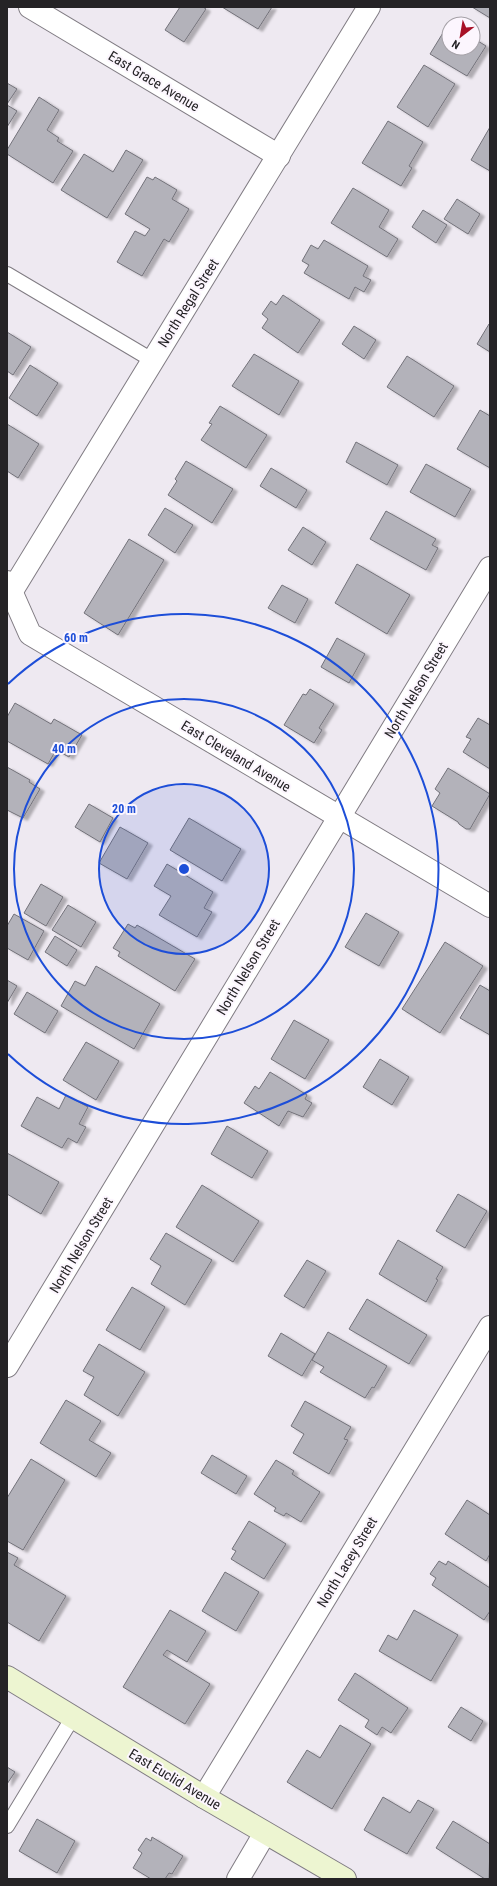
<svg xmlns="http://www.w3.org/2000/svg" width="497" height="1886" viewBox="0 0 497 1886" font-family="'Roboto Condensed',sans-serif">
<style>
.building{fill:#b3b2ba;stroke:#73727a;filter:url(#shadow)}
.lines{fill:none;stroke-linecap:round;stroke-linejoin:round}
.lane-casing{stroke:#807c83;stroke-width:16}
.street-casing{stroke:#807c83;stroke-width:24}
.secondary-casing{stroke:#807c83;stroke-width:24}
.lane{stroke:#fff;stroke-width:14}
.street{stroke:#fff;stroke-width:22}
.secondary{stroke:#edf5d1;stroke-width:22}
.ring{fill:none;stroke:#1d4ed8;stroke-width:2}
.labels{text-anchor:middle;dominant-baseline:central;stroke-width:4;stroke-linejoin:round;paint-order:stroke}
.street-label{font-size:14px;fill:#252326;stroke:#fcf6fe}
.centre{fill:#1d4ed8;stroke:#fcf6fe;stroke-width:2}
.ring-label{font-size:12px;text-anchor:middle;font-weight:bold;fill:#1d4ed8;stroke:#fcf6fe;stroke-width:4;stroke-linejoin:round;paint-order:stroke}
</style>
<defs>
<filter id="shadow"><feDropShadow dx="4.5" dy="2.5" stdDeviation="1" flood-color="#0004"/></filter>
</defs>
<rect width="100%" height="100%" fill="#eee9f1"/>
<g class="building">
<polygon points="180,7 203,7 206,9 184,42 165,30"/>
<polygon points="222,7 272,7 258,29"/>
<polygon points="472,7 490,7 490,18"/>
<polygon points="449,23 449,48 473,48 473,38 486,46 467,76 430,54"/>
<polygon points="424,65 455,84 428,127 397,107"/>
<polygon points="7,83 17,89 7,104"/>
<polygon points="39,97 59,110 47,130 59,138 57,141 73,151 53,183 7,154 7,150"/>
<polygon points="7,105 17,111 7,127"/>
<polygon points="388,121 423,142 409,166 412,168 401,186 362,163"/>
<polygon points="490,127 490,171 471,160"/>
<polygon points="126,150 143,160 107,218 61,190 84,154 113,172"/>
<polygon points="147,177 153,180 155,177 177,190 172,199 189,209 169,242 164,239 142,276 117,262 135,231 145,236 150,229 125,214"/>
<polygon points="353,188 389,210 379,227 398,239 387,257 331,223"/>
<polygon points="457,199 480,214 468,234 444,219"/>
<polygon points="423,210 447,225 436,243 412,227"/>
<polygon points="324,240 368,266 363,276 371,280 364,292 355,287 349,299 304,273 309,265 302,261 311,245 318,249"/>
<polygon points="283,295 320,320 298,353 262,328 268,319 262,314 271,301 276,305"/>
<polygon points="489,324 490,324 490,352 477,344"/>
<polygon points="354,326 376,340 364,359 342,344"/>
<polygon points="7,332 31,347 13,375 7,371"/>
<polygon points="254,354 299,381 279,415 232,386"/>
<polygon points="407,356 454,386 434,417 387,387"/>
<polygon points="30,365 58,383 37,416 9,398"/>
<polygon points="220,406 267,435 246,468 201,440 212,424 209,423"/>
<polygon points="480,410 490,416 490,468 457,449"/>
<polygon points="7,424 39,444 18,478 7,471"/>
<polygon points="356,442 398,465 387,485 346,462"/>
<polygon points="186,461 233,489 212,523 168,495 177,481 175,479"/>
<polygon points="426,464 471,489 455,517 410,492"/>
<polygon points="271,468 307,490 296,508 260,486"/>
<polygon points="165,508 193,525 175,553 148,535"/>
<polygon points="386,511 436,539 432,545 438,548 426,570 370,539"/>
<polygon points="303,527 326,542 312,565 288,550"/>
<polygon points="129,539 164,560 118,635 84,613"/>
<polygon points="357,564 410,595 387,634 335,603"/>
<polygon points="282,585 308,599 295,623 268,608"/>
<polygon points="337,638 365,654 349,683 321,667"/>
<polygon points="310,689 334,704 319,728 322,730 314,743 284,725 303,694 306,695"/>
<polygon points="15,703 51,724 54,719 82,735 69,757 56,750 48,764 7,741 7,717"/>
<polygon points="478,718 490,725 490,769 463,752 471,739 466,737"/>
<polygon points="7,767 30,780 29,782 40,789 23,818 7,810"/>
<polygon points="448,768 490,794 470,829 466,829 459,824 458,822 432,806 440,793 435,789"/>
<polygon points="89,804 113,818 100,842 75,827"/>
<polygon points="189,818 241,849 222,881 170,850"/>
<polygon points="120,827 148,843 127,879 99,863"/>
<polygon points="167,864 213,892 204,908 212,912 197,937 159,915 171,896 154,886"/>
<polygon points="41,884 63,897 46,926 24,913"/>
<polygon points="68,905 96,922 81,947 52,930"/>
<polygon points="366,913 399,932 379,966 345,947"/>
<polygon points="14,914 44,931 28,960 7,948 7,926"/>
<polygon points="128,924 135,928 137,925 195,959 175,991 118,956 120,952 113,948"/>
<polygon points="55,936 77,950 67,966 45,952"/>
<polygon points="445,942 483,966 440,1033 402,1009"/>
<polygon points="96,966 160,1004 134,1049 61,1006 75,981 85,986"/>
<polygon points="7,980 17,986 7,1003"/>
<polygon points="480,985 490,991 490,1035 460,1018"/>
<polygon points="27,992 58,1011 45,1033 14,1014"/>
<polygon points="294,1020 329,1040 305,1079 271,1059"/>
<polygon points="86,1042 119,1061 96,1100 63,1080"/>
<polygon points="380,1059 409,1077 392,1105 363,1087"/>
<polygon points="270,1072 307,1095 305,1099 312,1103 303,1117 288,1111 279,1126 244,1103 255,1086 259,1089"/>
<polygon points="66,1095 88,1107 79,1124 86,1127 77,1143 68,1138 62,1148 21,1126 37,1097 59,1109"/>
<polygon points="227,1126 268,1151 252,1178 211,1154"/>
<polygon points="7,1153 59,1182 41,1214 7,1194"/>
<polygon points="202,1185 259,1221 233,1262 176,1227"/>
<polygon points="458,1194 487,1211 465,1248 436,1231"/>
<polygon points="166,1233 212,1260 185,1305 151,1284 161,1266 150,1259"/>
<polygon points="398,1240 443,1267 436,1279 438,1280 426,1302 379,1274"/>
<polygon points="307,1260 326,1271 304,1308 284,1296"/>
<polygon points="132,1287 165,1307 140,1350 106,1330"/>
<polygon points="367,1299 427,1335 409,1364 349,1329"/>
<polygon points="328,1332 387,1366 374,1388 372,1387 365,1398 320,1372 324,1367 312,1360"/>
<polygon points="281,1333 315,1354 302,1376 268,1356"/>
<polygon points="99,1344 145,1372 118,1416 84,1395 94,1377 83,1371"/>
<polygon points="66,1400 101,1421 89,1440 111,1453 96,1477 40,1443"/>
<polygon points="305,1401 351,1427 344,1439 348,1440 329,1474 293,1453 304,1434 291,1426"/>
<polygon points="212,1455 247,1476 236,1494 201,1473"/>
<polygon points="31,1459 65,1480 23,1550 7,1541 7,1498"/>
<polygon points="276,1460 294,1471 292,1474 320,1492 301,1522 286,1513 284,1516 274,1511 276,1508 254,1494"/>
<polygon points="467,1500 490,1515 490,1554 486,1561 445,1534"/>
<polygon points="249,1521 286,1544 264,1579 231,1559 236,1551 232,1549"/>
<polygon points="7,1552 18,1558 14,1565 66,1596 39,1641 7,1622"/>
<polygon points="439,1561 446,1565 448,1561 490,1588 490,1611 484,1620 432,1585 436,1578 430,1574"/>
<polygon points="225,1572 259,1592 236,1631 202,1611"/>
<polygon points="170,1610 206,1631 187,1662 167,1650 163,1655 210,1684 185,1724 123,1687"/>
<polygon points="414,1610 458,1635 431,1681 379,1651 388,1635 397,1640"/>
<polygon points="355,1673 408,1708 391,1733 382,1727 377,1735 365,1727 369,1720 338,1700"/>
<polygon points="461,1707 483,1721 471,1741 448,1727"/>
<polygon points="340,1725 371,1744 332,1809 287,1782 307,1750 320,1758"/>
<polygon points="7,1767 15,1772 7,1784"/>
<polygon points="383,1797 410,1813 418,1800 434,1809 407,1854 364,1830"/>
<polygon points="37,1819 75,1841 57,1873 19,1851"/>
<polygon points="453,1821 490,1844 489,1879 485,1879 436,1848"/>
<polygon points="152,1837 183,1856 172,1874 169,1873 165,1879 151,1879 133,1868 142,1853 138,1850 146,1838 151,1841"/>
</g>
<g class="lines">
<g class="lane-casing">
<g id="lane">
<polyline points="7,274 152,360"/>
<polyline points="7,1826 73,1717"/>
</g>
</g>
<g class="street-casing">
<g id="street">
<polyline points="30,7 279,156"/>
<polyline points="7,582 30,634 490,906"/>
<polyline points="7,599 369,7"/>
<polyline points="7,1366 490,568"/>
<polyline points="204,1797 490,1327"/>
<polyline points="238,1879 265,1833"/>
</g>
</g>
<g class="secondary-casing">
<polyline id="secondary" points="7,1677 204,1797 345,1879"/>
</g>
<use href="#lane" class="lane"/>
<use href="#street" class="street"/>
<use href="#secondary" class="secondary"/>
</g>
<circle cx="184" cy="869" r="85" fill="#1d4ed8" fill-opacity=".12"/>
<g class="ring">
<circle cx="184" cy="869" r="85"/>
<circle cx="184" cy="869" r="170"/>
<path d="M8 684A255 255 0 1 1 8 1054"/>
</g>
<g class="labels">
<g class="street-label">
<text transform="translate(154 81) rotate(31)">East Grace Avenue</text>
<text transform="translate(188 303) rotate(-58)">North Regal Street</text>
<text transform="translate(416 690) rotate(-59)">North Nelson Street</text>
<text transform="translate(236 756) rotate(31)">East Cleveland Avenue</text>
<text transform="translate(248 967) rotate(-59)">North Nelson Street</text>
<text transform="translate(81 1245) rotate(-59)">North Nelson Street</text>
<text transform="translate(347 1562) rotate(-59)">North Lacey Street</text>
<text transform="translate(175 1779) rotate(31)">East Euclid Avenue</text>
</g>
</g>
<circle cx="184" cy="869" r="6" class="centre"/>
<g class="ring-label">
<text x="76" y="642">60 m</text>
<text x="64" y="753">40 m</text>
<text x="124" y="813">20 m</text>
</g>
<rect width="497" height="1886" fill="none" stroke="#252326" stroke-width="16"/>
<g transform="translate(461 36) rotate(211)"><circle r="19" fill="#fcf6fe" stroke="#a6a2a8"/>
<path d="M0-3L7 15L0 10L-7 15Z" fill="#a81127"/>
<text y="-6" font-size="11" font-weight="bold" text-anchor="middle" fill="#252326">N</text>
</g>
</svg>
